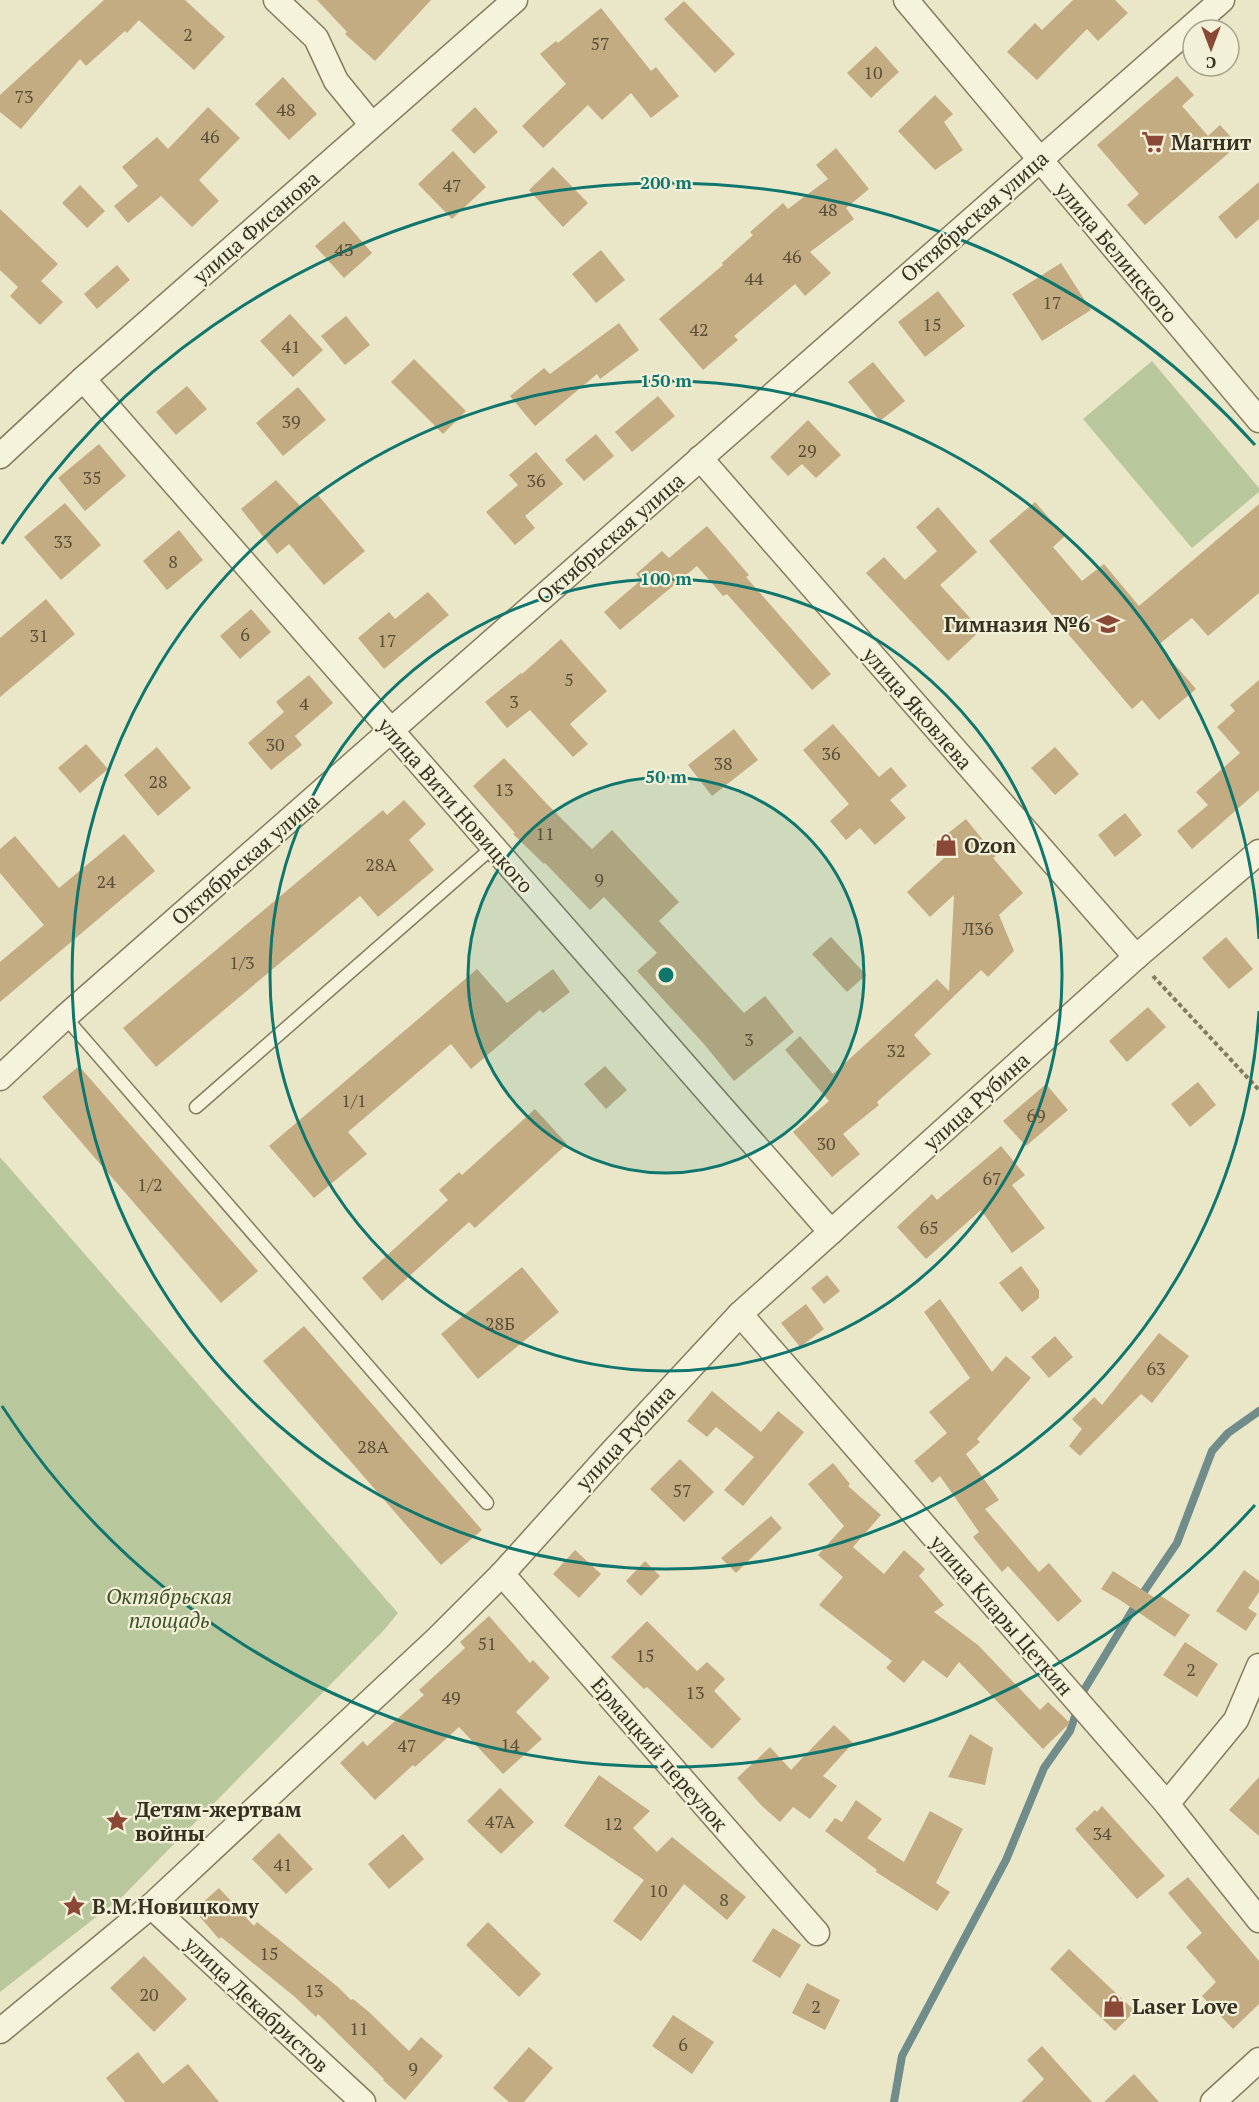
<svg xmlns="http://www.w3.org/2000/svg" width="1259" height="2102" viewBox="0 0 1259 2102" font-family="'PT Serif',serif">
<style>
.green{fill:#b9c79d}
.lines{fill:none;stroke-linecap:round;stroke-linejoin:round}
.stream{stroke:#708c8b;stroke-width:8}
.building{fill:#c3ac82}
.lane-casing{stroke:#847b5f;stroke-width:15}
.street-casing{stroke:#847b5f;stroke-width:27}
.path{stroke:#847b5f;stroke-width:4;stroke-dasharray:4.5 3;stroke-linecap:butt}
.lane{stroke:#f5f3db;stroke-width:12}
.street{stroke:#f5f3db;stroke-width:24}
.ring{fill:none;stroke:#0f766e;stroke-width:3}
.labels{text-anchor:middle;dominant-baseline:central;stroke-width:4.5;stroke-linejoin:round;paint-order:stroke}
.number-label{font-size:18px;fill:#594f39}
.poi-label{font-size:21px;font-weight:bold;fill:#363021;stroke:#f2f0d7;text-anchor:start}
.street-label{font-size:21px;fill:#363021;stroke:#f2f0d7}
.park-label{font-size:21px;font-style:italic;fill:#3e502a;stroke:#f2f0d7}
.centre{fill:#0f766e;stroke:#f2f0d7;stroke-width:3}
.ring-label{font-size:18px;text-anchor:middle;font-weight:bold;fill:#0f766e;stroke:#f2f0d7;stroke-width:4.5;stroke-linejoin:round;paint-order:stroke}
</style>
<rect width="100%" height="100%" fill="#eae7c8"/>
<g class="green">
<polygon points="1152,361 1259,488 1259,492 1192,548 1083,419"/>
<polygon points="0,1157 398,1613 384,1630 123,1896 0,1992"/>
</g>
<g class="lines">
<polyline class="stream" points="894,2102 902,2056 1006,1860 1044,1768 1070,1731 1084,1690 1141,1596 1177,1543 1212,1451 1228,1433 1259,1411"/>
</g>
<g class="building">
<polygon points="104,0 185,0 225,37 194,70 139,20 127,33 125,31 86,66 80,59 21,129 0,112 0,95"/>
<polygon points="317,0 431,0 375,61 345,34 347,32"/>
<polygon points="1073,0 1115,0 1128,13 1098,41 1087,29 1037,80 1007,52 1035,23 1042,30"/>
<polygon points="684,1 735,54 715,73 664,19"/>
<polygon points="601,8 651,71 656,67 679,96 651,118 631,93 602,120 588,105 543,148 522,126 566,84 540,54 556,41 558,43"/>
<polygon points="876,46 899,72 871,98 847,73"/>
<polygon points="1177,76 1194,95 1182,106 1208,136 1220,125 1238,145 1145,225 1127,205 1139,194 1097,145"/>
<polygon points="283,77 317,114 289,140 255,104"/>
<polygon points="935,95 953,114 944,122 963,150 935,170 898,131"/>
<polygon points="208,107 240,138 199,180 219,201 192,227 161,196 128,223 114,206 138,186 122,167 157,137 168,149"/>
<polygon points="475,107 498,132 474,154 451,130"/>
<polygon points="836,148 869,189 846,208 854,219 810,252 831,273 805,296 795,284 734,336 738,340 703,370 659,319 723,265 722,263 753,235 750,232 783,203 788,209 828,179 816,165"/>
<polygon points="453,151 486,187 452,219 418,184"/>
<polygon points="553,167 588,203 563,227 529,190"/>
<polygon points="1259,182 1259,219 1236,239 1218,217"/>
<polygon points="80,185 105,211 87,228 62,203"/>
<polygon points="0,209 58,264 41,281 63,302 40,325 10,296 18,287 0,270"/>
<polygon points="344,221 372,253 344,278 315,246"/>
<polygon points="601,250 625,280 596,303 572,274"/>
<polygon points="1061,263 1091,310 1042,341 1012,294"/>
<polygon points="117,265 130,280 97,309 84,294"/>
<polygon points="938,291 965,326 925,357 898,322"/>
<polygon points="290,314 323,350 293,377 260,341"/>
<polygon points="346,316 370,345 345,365 321,336"/>
<polygon points="619,323 639,350 600,379 597,374 535,426 510,396 544,368 550,374"/>
<polygon points="414,359 466,411 443,434 391,382"/>
<polygon points="873,362 905,401 880,421 848,382"/>
<polygon points="187,386 207,409 176,435 156,412"/>
<polygon points="298,387 326,420 283,456 256,423"/>
<polygon points="658,396 675,416 632,452 615,432"/>
<polygon points="808,420 841,455 816,478 802,464 788,476 770,457"/>
<polygon points="596,434 614,456 584,481 565,460"/>
<polygon points="99,444 126,476 85,511 58,478"/>
<polygon points="536,452 563,484 525,516 535,528 515,545 486,512 518,485 509,475"/>
<polygon points="276,480 302,508 318,495 365,551 324,585 289,544 277,554 241,509"/>
<polygon points="1035,502 1065,536 1053,547 1082,581 1104,564 1139,606 1259,504 1259,593 1208,636 1192,618 1158,645 1196,689 1159,720 1142,700 1132,709 989,541"/>
<polygon points="65,503 101,545 61,580 24,537"/>
<polygon points="938,507 977,552 940,585 981,630 948,661 866,573 884,557 905,580 937,551 916,527"/>
<polygon points="707,526 749,575 746,577 831,674 812,690 727,594 723,596 697,566 620,630 604,612 641,580 636,574 662,551 669,558"/>
<polygon points="179,530 203,560 167,590 143,561"/>
<polygon points="428,592 449,615 384,669 358,638 389,612 395,619"/>
<polygon points="46,599 75,634 0,697 0,638"/>
<polygon points="251,609 271,632 240,659 220,636"/>
<polygon points="561,639 607,691 570,724 588,744 573,757 530,710 507,728 485,702 521,673 522,674"/>
<polygon points="309,675 333,703 295,736 302,745 271,770 248,743 284,712 276,702"/>
<polygon points="1259,680 1259,790 1192,849 1177,831 1208,805 1196,792 1240,753 1217,727 1235,711 1230,705"/>
<polygon points="833,724 879,777 891,767 907,786 890,800 906,818 875,845 860,828 846,840 830,821 849,804 803,750"/>
<polygon points="734,729 758,760 712,796 688,765"/>
<polygon points="86,744 108,769 80,793 58,768"/>
<polygon points="157,747 191,788 158,816 124,775"/>
<polygon points="1055,747 1079,774 1055,795 1031,768"/>
<polygon points="504,758 545,802 592,849 612,830 679,902 659,921 744,1013 765,996 794,1032 734,1081 704,1044 637,971 657,953 604,897 590,910 545,863 544,864 513,834 515,833 473,786"/>
<polygon points="404,800 426,824 409,840 434,870 378,917 360,896 156,1067 123,1028 383,810 387,815"/>
<polygon points="1125,813 1142,835 1115,857 1098,835"/>
<polygon points="966,819 996,856 993,858 1023,893 999,915 1014,951 988,977 981,970 914,1035 931,1054 877,1102 879,1105 843,1134 860,1154 832,1177 793,1132 829,1101 785,1050 800,1036 833,1074 937,979 949,991 954,895 930,917 907,892 944,858 933,845"/>
<polygon points="124,834 155,871 0,1002 0,962 44,925 0,873 0,849 15,836 59,888"/>
<polygon points="831,937 866,975 847,992 812,954"/>
<polygon points="1226,937 1253,969 1229,989 1202,958"/>
<polygon points="477,969 507,1003 553,969 570,992 543,1013 540,1010 471,1069 451,1044 348,1132 367,1154 314,1198 269,1146"/>
<polygon points="1148,1007 1166,1027 1127,1062 1109,1041"/>
<polygon points="79,1066 258,1271 221,1303 42,1097"/>
<polygon points="605,1066 627,1090 606,1109 584,1084"/>
<polygon points="1198,1082 1216,1105 1190,1127 1171,1104"/>
<polygon points="1046,1084 1068,1110 1026,1146 1003,1121"/>
<polygon points="535,1109 567,1144 475,1228 469,1222 382,1301 362,1278 448,1200 439,1190 459,1172 462,1175"/>
<polygon points="1001,1146 1025,1175 1012,1185 1045,1228 1012,1253 981,1210 926,1259 897,1227 932,1194 937,1200"/>
<polygon points="1021,1266 1039,1290 1039,1298 1022,1312 999,1283"/>
<polygon points="522,1267 559,1312 478,1379 441,1334"/>
<polygon points="827,1275 840,1291 824,1304 811,1288"/>
<polygon points="940,1299 992,1372 1006,1356 1031,1378 977,1439 980,1442 966,1454 999,1500 985,1509 1039,1572 1049,1563 1082,1601 1058,1622 1008,1566 1002,1572 973,1537 979,1532 940,1476 932,1483 914,1461 947,1433 929,1412 970,1378 924,1312"/>
<polygon points="806,1304 824,1329 800,1347 781,1323"/>
<polygon points="304,1326 482,1530 441,1565 263,1361"/>
<polygon points="1159,1333 1189,1356 1152,1403 1141,1394 1080,1456 1069,1446 1082,1429 1072,1419 1094,1397 1102,1405"/>
<polygon points="1055,1336 1073,1357 1049,1378 1031,1357"/>
<polygon points="712,1391 761,1432 778,1411 804,1432 743,1506 724,1490 754,1457 716,1427 707,1437 687,1421"/>
<polygon points="680,1459 714,1492 684,1522 650,1489"/>
<polygon points="833,1463 850,1484 848,1486 881,1515 853,1547 884,1574 904,1550 925,1569 919,1576 944,1605 934,1612 978,1645 1040,1710 1048,1702 1070,1723 1043,1749 959,1662 947,1678 923,1660 904,1683 886,1668 892,1661 819,1605 843,1577 818,1555 844,1526 808,1484"/>
<polygon points="771,1516 782,1528 736,1573 721,1558"/>
<polygon points="575,1550 601,1574 579,1598 553,1574"/>
<polygon points="645,1561 660,1576 641,1596 626,1581"/>
<polygon points="1244,1570 1259,1581 1259,1592 1248,1608 1257,1614 1246,1631 1216,1611"/>
<polygon points="1113,1571 1155,1598 1158,1594 1190,1615 1175,1637 1120,1600 1101,1589"/>
<polygon points="489,1616 530,1663 533,1660 550,1678 516,1712 542,1739 503,1774 459,1727 415,1767 413,1765 375,1800 340,1763 363,1741 367,1746 424,1695 419,1690 465,1648 460,1642"/>
<polygon points="647,1621 697,1671 707,1662 725,1679 714,1691 741,1719 712,1749 647,1687 644,1689 611,1657"/>
<polygon points="1185,1642 1218,1664 1197,1697 1163,1675"/>
<polygon points="834,1725 853,1743 823,1776 837,1786 810,1819 793,1807 780,1822 761,1805 737,1778 770,1747 791,1770"/>
<polygon points="970,1734 993,1748 985,1785 948,1777"/>
<polygon points="599,1775 650,1811 633,1828 657,1852 672,1837 746,1897 727,1920 684,1884 641,1941 613,1921 644,1880 564,1826"/>
<polygon points="1259,1777 1259,1836 1229,1810"/>
<polygon points="500,1788 534,1822 501,1854 467,1821"/>
<polygon points="856,1800 882,1819 867,1838 904,1862 930,1811 963,1829 936,1883 950,1892 937,1911 876,1872 877,1870 825,1831 835,1818 842,1822"/>
<polygon points="1102,1806 1165,1876 1137,1899 1075,1829 1095,1810 1097,1812"/>
<polygon points="279,1833 313,1869 286,1894 252,1859"/>
<polygon points="403,1834 424,1859 389,1889 368,1864"/>
<polygon points="1188,1877 1259,1961 1259,2004 1233,2029 1202,1996 1216,1982 1186,1947 1202,1933 1168,1893"/>
<polygon points="219,1888 254,1926 257,1922 338,1987 351,2000 353,1999 369,2012 409,2051 421,2037 443,2056 405,2100 383,2080 384,2079 318,2014 316,2017 295,1997 221,1937 219,1939 194,1910"/>
<polygon points="488,1922 541,1974 519,1997 466,1945"/>
<polygon points="773,1928 801,1945 780,1978 752,1961"/>
<polygon points="1069,1949 1135,2011 1115,2031 1050,1969"/>
<polygon points="144,1956 187,1999 154,2032 110,1988"/>
<polygon points="807,1983 840,2000 825,2030 792,2013"/>
<polygon points="673,2015 714,2042 692,2074 652,2046"/>
<polygon points="1042,2046 1092,2102 1021,2102 1044,2079 1027,2060"/>
<polygon points="529,2047 553,2068 524,2102 509,2102 493,2088"/>
<polygon points="138,2052 163,2084 188,2064 219,2102 125,2102 106,2078"/>
<polygon points="1134,2074 1159,2102 1104,2102"/>
</g>
<g class="lines">
<g class="lane-casing">
<g id="lane">
<polyline points="65,1017 487,1503"/>
<polyline points="196,1107 493,847"/>
</g>
</g>
<g class="street-casing">
<g id="street">
<polyline points="276,0 316,38 336,81 372,125"/>
<polyline points="906,0 1259,420"/>
<polyline points="83,379 831,1232"/>
<polyline points="0,456 83,379 515,0"/>
<polyline points="700,458 1136,957"/>
<polyline points="0,1078 65,1017 1222,0"/>
<polyline points="740,1314 1167,1804 1259,1920"/>
<polyline points="502,1574 817,1933"/>
<polyline points="1167,1804 1236,1720 1259,1666"/>
<polyline points="151,1906 363,2102"/>
<polyline points="0,2031 151,1906 438,1638 502,1574 610,1454 740,1314 1136,957 1259,852"/>
<polyline points="1213,2102 1259,2060"/>
</g>
</g>
<polyline class="path" points="1153,976 1259,1090"/>
<use href="#lane" class="lane"/>
<use href="#street" class="street"/>
</g>
<circle cx="666" cy="975" r="198" fill="#0f766e" fill-opacity=".12"/>
<g class="ring">
<circle cx="666" cy="975" r="198"/>
<circle cx="666" cy="975" r="396"/>
<path d="M1259 1011A594 594 0 1 1 1259 939"/>
<path d="M1255 1505A792 792 0 0 1 2 1406M2 544A792 792 0 0 1 1255 445"/>
</g>
<defs>
<g id="supermarket-bare" transform="scale(1.8)"><path d="M-6-5.5h2.5l.6 2H6L4.5 2H-2.5L-4.4-4H-6ZM-1.5 3.2a1.3 1.3 0 1 0 .1 0ZM3 3.2a1.3 1.3 0 1 0 .1 0Z" fill="#8c4836" stroke="#f2f0d7" stroke-width="2.5" paint-order="stroke"/></g>
<g id="school-bare" transform="scale(1.8)"><path d="M0-5L7-2L0 1L-7-2ZM-4 1L0 2.5L4 1V4Q0 6-4 4Z" fill="#8c4836" stroke="#f2f0d7" stroke-width="2.5" paint-order="stroke"/></g>
<g id="shop-bare" transform="scale(1.8)"><path d="M-5-2.5h2.3a2.7 3.5 0 0 1 5.4 0H5L5.5 6h-11ZM-1.5-2.5h3a1.5 2.3 0 0 0-3 0Z" fill="#8c4836" stroke="#f2f0d7" stroke-width="2.5" paint-order="stroke"/></g>
<g id="sight-bare" transform="scale(1.8)"><path d="M0-6L1.8-2.2L6-1.7L2.9 1.2L3.7 5.4L0 3.3L-3.7 5.4L-2.9 1.2L-6-1.7L-1.8-2.2Z" fill="#8c4836" stroke="#f2f0d7" stroke-width="2.5" paint-order="stroke"/></g>
</defs>
<g fill-rule="evenodd">
<use href="#supermarket-bare" x="1153" y="142"/>
<use href="#school-bare" x="1108" y="624"/>
<use href="#shop-bare" x="946" y="845"/>
<use href="#sight-bare" x="117" y="1821"/>
<use href="#sight-bare" x="74" y="1906"/>
<use href="#shop-bare" x="1114" y="2006"/>
</g>
<g class="labels">
<g class="number-label">
<text x="188" y="34">2</text>
<text x="600" y="43">57</text>
<text x="873" y="72">10</text>
<text x="24" y="96">73</text>
<text x="286" y="109">48</text>
<text x="210" y="136">46</text>
<text x="452" y="185">47</text>
<text x="828" y="209">48</text>
<text x="344" y="249">43</text>
<text x="792" y="256">46</text>
<text x="754" y="278">44</text>
<text x="1052" y="302">17</text>
<text x="932" y="324">15</text>
<text x="699" y="329">42</text>
<text x="291" y="346">41</text>
<text x="291" y="421">39</text>
<text x="807" y="450">29</text>
<text x="92" y="477">35</text>
<text x="536" y="480">36</text>
<text x="63" y="541">33</text>
<text x="173" y="561">8</text>
<text x="245" y="634">6</text>
<text x="39" y="635">31</text>
<text x="387" y="640">17</text>
<text x="569" y="679">5</text>
<text x="514" y="701">3</text>
<text x="304" y="703">4</text>
<text x="275" y="744">30</text>
<text x="831" y="753">36</text>
<text x="723" y="763">38</text>
<text x="158" y="781">28</text>
<text x="504" y="789">13</text>
<text x="545" y="833">11</text>
<text x="381" y="864">28А</text>
<text x="599" y="879">9</text>
<text x="106" y="881">24</text>
<text x="978" y="928">Л36</text>
<text x="242" y="962">1/3</text>
<text x="749" y="1039">3</text>
<text x="896" y="1050">32</text>
<text x="354" y="1100">1/1</text>
<text x="1036" y="1115">69</text>
<text x="826" y="1143">30</text>
<text x="992" y="1178">67</text>
<text x="150" y="1184">1/2</text>
<text x="929" y="1227">65</text>
<text x="500" y="1323">28Б</text>
<text x="1156" y="1368">63</text>
<text x="373" y="1446">28А</text>
<text x="682" y="1490">57</text>
<text x="487" y="1643">51</text>
<text x="645" y="1655">15</text>
<text x="1191" y="1669">2</text>
<text x="695" y="1692">13</text>
<text x="451" y="1697">49</text>
<text x="510" y="1744">14</text>
<text x="407" y="1745">47</text>
<text x="500" y="1821">47А</text>
<text x="613" y="1823">12</text>
<text x="1102" y="1833">34</text>
<text x="283" y="1864">41</text>
<text x="658" y="1890">10</text>
<text x="724" y="1899">8</text>
<text x="269" y="1953">15</text>
<text x="314" y="1990">13</text>
<text x="149" y="1994">20</text>
<text x="816" y="2006">2</text>
<text x="359" y="2028">11</text>
<text x="683" y="2044">6</text>
<text x="413" y="2068">9</text>
</g>
<g class="poi-label">
<text x="1171" y="142">Магнит</text>
<text x="1090" y="624" text-anchor="end">Гимназия №6</text>
<text x="964" y="845">Ozon</text>
<text x="135" y="1809">Детям-жертвам<tspan x="135" dy="24">войны</tspan></text>
<text x="92" y="1906">В.М.Новицкому</text>
<text x="1132" y="2006">Laser Love</text>
</g>
<g class="street-label">
<text transform="translate(974 216) rotate(-41)">Октябрьская улица</text>
<text transform="translate(256 227) rotate(-41)">улица Фисанова</text>
<text transform="translate(1117 252) rotate(50)">улица Белинского</text>
<text transform="translate(610 538) rotate(-41)">Октябрьская улица</text>
<text transform="translate(918 708) rotate(49)">улица Яковлева</text>
<text transform="translate(456 805) rotate(49)">улица Вити Новицкого</text>
<text transform="translate(245 859) rotate(-41)">Октябрьская улица</text>
<text transform="translate(976 1101) rotate(-42)">улица Рубина</text>
<text transform="translate(625 1437) rotate(-47)">улица Рубина</text>
<text transform="translate(1002 1615) rotate(49)">улица Клары Цеткин</text>
<text transform="translate(660 1754) rotate(49)">Ермацкий переулок</text>
<text transform="translate(257 2004) rotate(43)">улица Декабристов</text>
</g>
<g class="park-label">
<text x="169" y="1596">Октябрьская<tspan x="169" dy="24">площадь</tspan></text>
</g>
</g>
<circle cx="666" cy="975" r="9" class="centre"/>
<g class="ring-label">
<text x="666" y="189">200 m</text>
<text x="666" y="387">150 m</text>
<text x="666" y="585">100 m</text>
<text x="666" y="783">50 m</text>
</g>
<g transform="translate(1211 48) rotate(180)"><circle r="28" fill="#f2f0d7" stroke="#a7a38e" stroke-width="1.5"/>
<path d="M0-4.5L10 22L0 15L-10 22Z" fill="#8c4836"/>
<text y="-9" font-size="16" font-weight="bold" text-anchor="middle" fill="#363021">С</text>
</g>
</svg>
